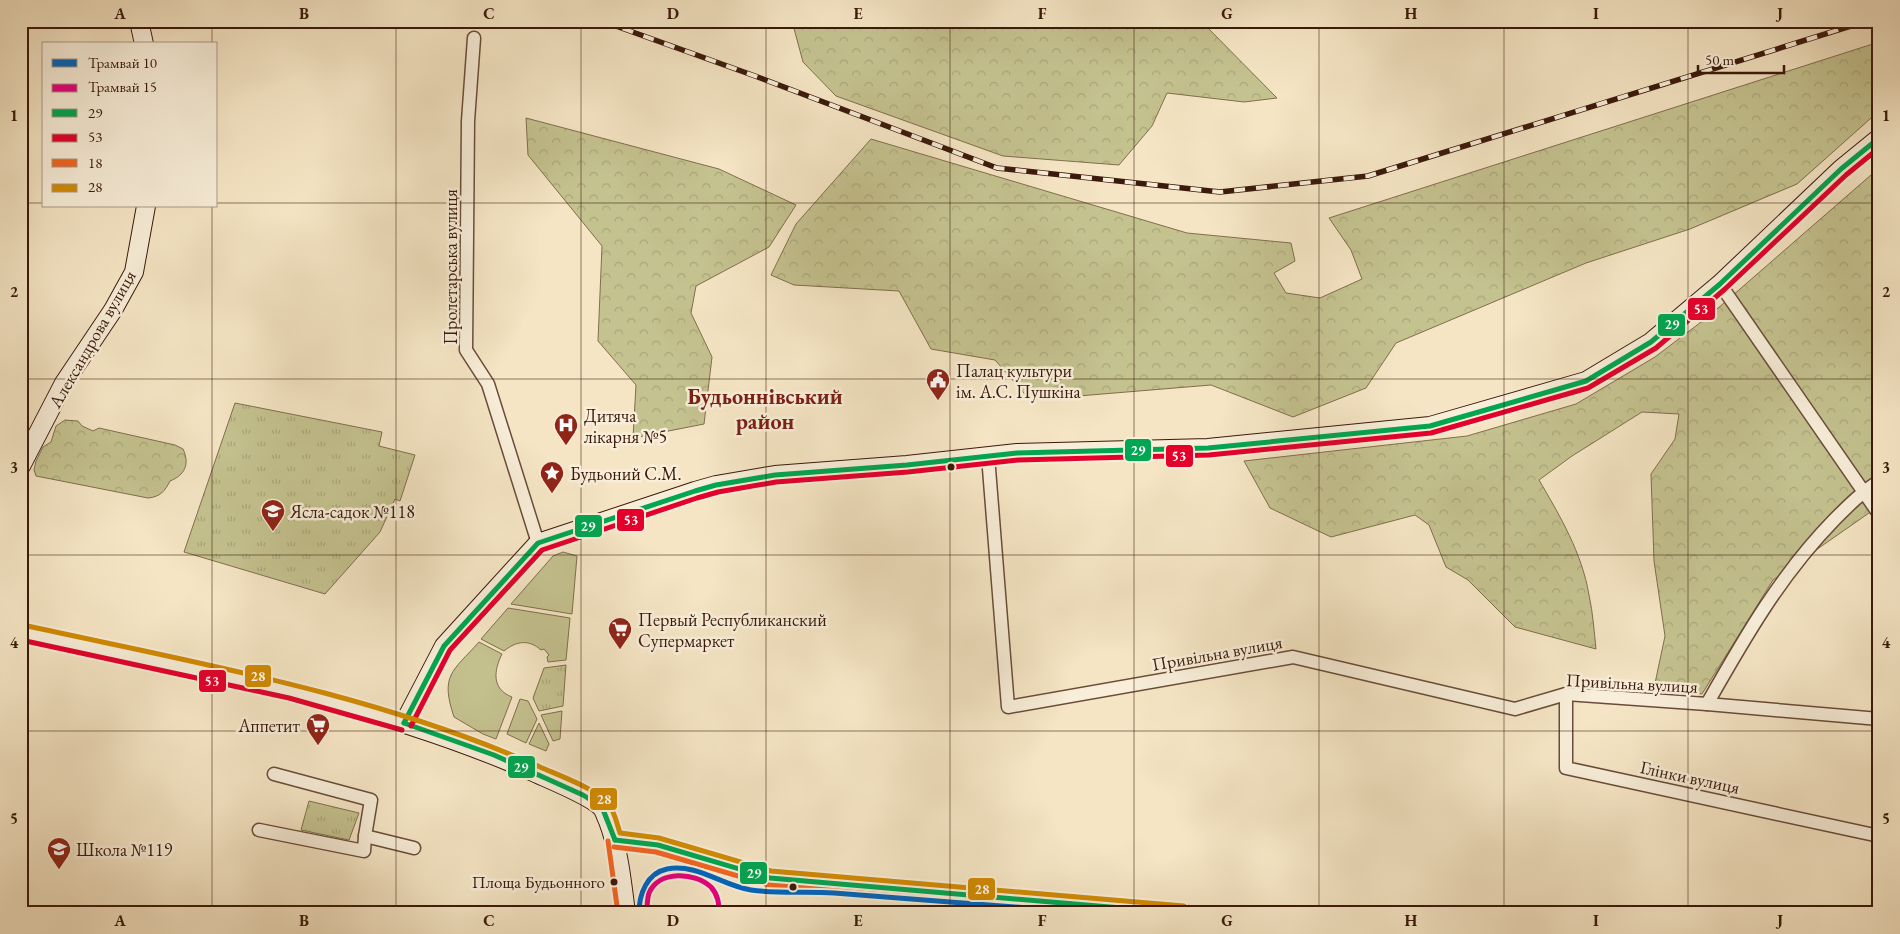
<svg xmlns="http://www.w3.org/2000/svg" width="1900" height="934" viewBox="0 0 1900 934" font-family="'EB Garamond',serif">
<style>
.grass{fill:#c4c28f;stroke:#806e4d}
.forest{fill:url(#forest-crowns);stroke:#806e4d}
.park{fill:url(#park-tufts);stroke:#806e4d}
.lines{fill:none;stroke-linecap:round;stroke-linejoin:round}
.street-casing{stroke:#6a4c39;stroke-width:15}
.secondary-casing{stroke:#3b190b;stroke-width:20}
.street{stroke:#f8eed9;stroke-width:12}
.secondary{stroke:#f8eed9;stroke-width:18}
.rail-casing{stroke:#3b190b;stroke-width:5.5}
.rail{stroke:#f8eed9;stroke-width:4;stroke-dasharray:11;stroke-linecap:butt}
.bus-1-casing{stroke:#f8eed9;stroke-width:9}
.bus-2-casing{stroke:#f8eed9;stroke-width:9}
.bus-3-casing{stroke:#f8eed9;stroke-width:9}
.bus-4-casing{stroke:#f8eed9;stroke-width:9}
.bus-1{stroke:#00a651;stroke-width:5}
.bus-2{stroke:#e4002b;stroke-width:5}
.bus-3{stroke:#f26522;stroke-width:5}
.bus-4{stroke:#d18a02;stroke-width:5}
.tram-1-casing{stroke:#f8eed9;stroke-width:9}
.tram-2-casing{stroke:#f8eed9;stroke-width:9}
.tram-1{stroke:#0065bd;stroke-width:5}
.tram-2{stroke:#e5007d;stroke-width:5}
.grid{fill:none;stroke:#3b190b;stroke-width:1;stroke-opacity:0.55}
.bus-dot{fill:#3b190b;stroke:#f8eed9;stroke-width:2}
.labels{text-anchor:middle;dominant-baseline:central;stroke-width:5;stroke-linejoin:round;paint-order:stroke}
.bus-label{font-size:17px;fill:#3b190b;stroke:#f8eed9;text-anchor:end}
.street-label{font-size:18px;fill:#3b190b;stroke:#f8eed9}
.poi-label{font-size:18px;fill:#3b190b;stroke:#f8eed9;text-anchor:start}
.district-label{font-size:22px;font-weight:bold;fill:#7a1f14;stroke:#f8eed9}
.line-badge{stroke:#f8eed9;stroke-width:2}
.badge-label{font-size:14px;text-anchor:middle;font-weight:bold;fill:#fff}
.neatline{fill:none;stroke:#3b190b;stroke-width:2}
.grid-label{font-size:16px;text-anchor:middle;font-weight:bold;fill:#3b190b}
</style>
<defs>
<pattern id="forest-crowns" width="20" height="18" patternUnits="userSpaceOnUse" patternTransform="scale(1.25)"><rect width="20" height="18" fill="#c4c28f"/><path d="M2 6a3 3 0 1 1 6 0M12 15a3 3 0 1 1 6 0" fill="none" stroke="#a9a67a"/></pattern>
<pattern id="park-tufts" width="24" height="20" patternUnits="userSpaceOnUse" patternTransform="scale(1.25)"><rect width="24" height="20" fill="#c4c28f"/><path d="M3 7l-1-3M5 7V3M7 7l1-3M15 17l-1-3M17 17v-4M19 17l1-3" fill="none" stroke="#a9a67a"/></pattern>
</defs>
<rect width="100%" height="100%" fill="#f5e5c4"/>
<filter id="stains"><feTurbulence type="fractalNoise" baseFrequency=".004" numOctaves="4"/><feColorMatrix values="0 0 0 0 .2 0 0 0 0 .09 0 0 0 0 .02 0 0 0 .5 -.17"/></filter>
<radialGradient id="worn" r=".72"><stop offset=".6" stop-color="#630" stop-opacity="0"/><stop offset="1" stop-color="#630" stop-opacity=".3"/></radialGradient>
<g class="grass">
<polygon points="563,552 577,556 572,614 511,604 553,556"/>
<path d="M508,608L570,618L566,660L548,662L547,657L549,655L544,649L541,650C529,639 516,641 504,651L481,639Z"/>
<path d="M479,642L502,654C494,670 491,689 512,697L496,739L483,734L454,717C440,675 452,672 479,642Z"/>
<polygon points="520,699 528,701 537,719 526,743 507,734"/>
<polygon points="562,711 560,739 553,741 541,715"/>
<polygon points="539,723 549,744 546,751 529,744"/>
</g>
<g class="forest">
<polygon points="792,21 1201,21 1277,98 1244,102 1167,93 1152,126 1119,165 1003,156 836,96 803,62"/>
<polygon points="1879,42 1879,111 1797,184 1690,229 1586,263 1396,343 1366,388 1293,417 1211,385 1030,400 995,360 931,349 899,291 794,285 771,275 796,224 871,139 1187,233 1291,243 1295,261 1274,273 1286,293 1320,298 1362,279 1351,250 1329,218"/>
<polygon points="526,118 719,169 796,205 769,247 696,286 691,313 712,357 704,424 633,438 636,385 598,341 602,246 528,155"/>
<path d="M1879,168V506L1773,580L1702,694L1654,688L1665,636L1654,561L1651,474L1675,439L1679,414L1642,412L1572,456L1539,480C1560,516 1582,553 1589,595C1593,613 1594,631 1596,649L1515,627L1468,580L1446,567L1429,525L1415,515L1331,537L1270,508L1244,461L1467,436L1576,404L1655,357L1709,316Z"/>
<path d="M65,420L78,421L82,426L93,431L99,428L175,445L183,449C190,464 185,475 170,481C165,491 160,497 148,498L36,476L34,470L36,461L43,447L51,442L56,426Z"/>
</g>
<g class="park">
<polygon points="235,403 382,432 379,446 415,455 400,501 395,499 380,532 325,594 184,552"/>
<polygon points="566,665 563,706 539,711 533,698 544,668"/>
<polygon points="309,801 359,813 349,840 301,830"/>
</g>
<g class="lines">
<g class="street-casing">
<g id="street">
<polyline points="474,38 468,121 466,350 488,384 538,543"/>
<polyline points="1720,284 1879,514"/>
<polyline points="988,456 1008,707 1293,657 1515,709 1566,694 1707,704 1879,719"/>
<polyline points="1566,694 1566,768 1879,836"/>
<path d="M1707,704C1745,637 1781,574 1835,519C1849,505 1862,492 1879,481"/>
<polyline points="274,774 371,800 365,836 414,848"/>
<polyline points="259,830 364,851 365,836"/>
</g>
</g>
<g class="secondary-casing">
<g id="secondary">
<polyline points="139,21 144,44"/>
<polyline points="21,466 64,383 113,310 134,272 146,206"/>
<path d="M21,632C193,669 369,700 531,771C548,779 589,795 601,807C604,810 606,817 608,821C619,850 622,882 626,913"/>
<polyline points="404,723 444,646 538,543 695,491 716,485 775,475 907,465 1017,453 1208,448 1430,426 1586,381 1651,342 1720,284 1841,169 1879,138"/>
<polyline points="615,840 658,845 770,878 1183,913"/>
</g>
</g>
<use href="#street" class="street"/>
<use href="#secondary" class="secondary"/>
<g class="rail-casing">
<polyline id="rail" points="602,21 755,76 997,168 1220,192 1368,176 1867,21"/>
</g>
<use href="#rail" class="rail"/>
<g class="bus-1-casing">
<g id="bus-1">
<polyline points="404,723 444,646 538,543 695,491 716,485 775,475 907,465 1017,453 1208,448 1430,426 1586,381 1651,342 1720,284 1841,169 1879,138"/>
<polyline points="404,723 494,755 583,795 602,807 615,840"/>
<polyline points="615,840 658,845 770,878 1180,913"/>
</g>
</g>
<g class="bus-2-casing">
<g id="bus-2">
<polyline points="21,640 289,698 402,730"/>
<polyline points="411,726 450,650 542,550 697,498 718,492 776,482 908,472 1018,460 1209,455 1431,433 1588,388 1656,348 1725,289 1846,175 1879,148"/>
</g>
</g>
<g class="bus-3-casing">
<g id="bus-3">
<polyline points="608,841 618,913"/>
<polyline points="614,847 656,852 769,885 1091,913"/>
</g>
</g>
<g class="bus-4-casing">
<path id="bus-4" d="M23,625C197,663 376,694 540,767C558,775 594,788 607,802C614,809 617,824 620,833L659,838L771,871L1184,906"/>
</g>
<use href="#bus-1" class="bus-1"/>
<use href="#bus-2" class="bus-2"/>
<use href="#bus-3" class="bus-3"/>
<use href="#bus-4" class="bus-4"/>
<g class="tram-1-casing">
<path id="tram-1" d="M639,913C639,894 647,873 667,869C697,863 723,886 751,890C779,894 807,891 834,893C920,900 1006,906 1092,913"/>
</g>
<g class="tram-2-casing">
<path id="tram-2" d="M647,913C647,907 647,899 649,893C659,870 695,872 711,887C718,895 719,903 719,913"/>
</g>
<use href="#tram-1" class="tram-1"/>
<use href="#tram-2" class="tram-2"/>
</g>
<path class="grid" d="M212,21V44M396,21V913M581,21V913M766,21V913M950,21V913M1134,21V913M1319,21V913M1504,21V913M1688,21V913M21,203H44M216,203H1879M212,206V913M21,379H1879M21,555H1879M21,731H1879"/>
<defs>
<g id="civic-pin" transform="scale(1.25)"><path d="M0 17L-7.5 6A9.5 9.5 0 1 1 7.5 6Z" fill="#8f2418" stroke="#f8eed9"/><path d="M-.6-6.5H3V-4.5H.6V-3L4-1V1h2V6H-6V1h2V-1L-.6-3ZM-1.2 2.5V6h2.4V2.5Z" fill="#fff"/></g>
<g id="hospital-pin" transform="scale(1.25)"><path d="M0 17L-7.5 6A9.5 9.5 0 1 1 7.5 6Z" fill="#8f2418" stroke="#f8eed9"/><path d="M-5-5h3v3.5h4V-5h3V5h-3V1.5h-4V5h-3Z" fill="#fff"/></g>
<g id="sight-pin" transform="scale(1.25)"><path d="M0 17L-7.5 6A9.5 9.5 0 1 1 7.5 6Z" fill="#8f2418" stroke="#f8eed9"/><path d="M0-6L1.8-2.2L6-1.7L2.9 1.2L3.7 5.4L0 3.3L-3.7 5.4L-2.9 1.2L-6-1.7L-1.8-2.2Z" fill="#fff"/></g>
<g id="school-pin" transform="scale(1.25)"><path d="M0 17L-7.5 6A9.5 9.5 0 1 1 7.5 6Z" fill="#8f2418" stroke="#f8eed9"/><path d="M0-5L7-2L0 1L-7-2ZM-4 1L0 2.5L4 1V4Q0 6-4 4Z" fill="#fff"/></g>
<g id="supermarket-pin" transform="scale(1.25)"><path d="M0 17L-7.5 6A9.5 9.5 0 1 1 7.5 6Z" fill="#8f2418" stroke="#f8eed9"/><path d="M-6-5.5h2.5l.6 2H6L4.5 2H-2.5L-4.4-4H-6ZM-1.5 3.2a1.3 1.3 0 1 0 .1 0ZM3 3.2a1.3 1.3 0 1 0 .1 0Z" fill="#fff"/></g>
</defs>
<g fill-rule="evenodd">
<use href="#civic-pin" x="938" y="380"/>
<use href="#hospital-pin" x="566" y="425"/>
<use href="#sight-pin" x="552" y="473"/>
<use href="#school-pin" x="273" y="511"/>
<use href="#supermarket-pin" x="620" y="629"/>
<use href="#supermarket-pin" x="318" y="725"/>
<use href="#school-pin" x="59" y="849"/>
</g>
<g class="bus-dot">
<circle cx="951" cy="467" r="4.5"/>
<circle cx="614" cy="882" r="4.5"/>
<circle cx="793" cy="887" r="4.5"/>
</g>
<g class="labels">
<g class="bus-label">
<text x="605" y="882">Площа Будьонного</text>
</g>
<g class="street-label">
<text transform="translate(450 267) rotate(-90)">Пролетарська вулиця</text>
<text transform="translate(92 339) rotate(-60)">Александрова вулиця</text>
<text transform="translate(1217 653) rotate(-10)">Привільна вулиця</text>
<text transform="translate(1632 683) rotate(3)">Привільна вулиця</text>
<text transform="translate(1690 777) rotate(12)">Глінки вулиця</text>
</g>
<g class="poi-label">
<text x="956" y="370">Палац культури<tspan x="956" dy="21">ім. А.С. Пушкіна</tspan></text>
<text x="584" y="415">Дитяча<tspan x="584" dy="21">лікарня №5</tspan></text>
<text x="570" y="473">Будьоний С.М.</text>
<text x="290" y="511">Ясла-садок №118</text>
<text x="638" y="619">Первый Республиканский<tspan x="638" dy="21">Супермаркет</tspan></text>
<text x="300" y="725" text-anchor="end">Аппетит</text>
<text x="76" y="849">Школа №119</text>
</g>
<g class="district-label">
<text x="765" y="396">Будьоннівський<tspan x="765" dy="25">район</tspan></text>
</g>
</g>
<g class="line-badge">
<rect x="1687" y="297" width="29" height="24" rx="5" fill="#e4002b"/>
<rect x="1657" y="313" width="29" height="24" rx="5" fill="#00a651"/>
<rect x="1124" y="438" width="28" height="24" rx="5" fill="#00a651"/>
<rect x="1165" y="444" width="29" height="24" rx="5" fill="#e4002b"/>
<rect x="616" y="508" width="29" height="24" rx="5" fill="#e4002b"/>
<rect x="574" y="514" width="29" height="24" rx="5" fill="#00a651"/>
<rect x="244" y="664" width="28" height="24" rx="5" fill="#d18a02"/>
<rect x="198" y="669" width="29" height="24" rx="5" fill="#e4002b"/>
<rect x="507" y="755" width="29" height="24" rx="5" fill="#00a651"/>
<rect x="589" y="787" width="29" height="24" rx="5" fill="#d18a02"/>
<rect x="739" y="861" width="29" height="24" rx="5" fill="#00a651"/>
<rect x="967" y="877" width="29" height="24" rx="5" fill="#d18a02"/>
</g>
<g class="badge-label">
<text x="1701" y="314">53</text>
<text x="1672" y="329">29</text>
<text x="1138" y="455">29</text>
<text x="1179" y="461">53</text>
<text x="631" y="525">53</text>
<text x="588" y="531">29</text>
<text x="258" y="681">28</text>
<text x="212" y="686">53</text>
<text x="521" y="772">29</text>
<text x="604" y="804">28</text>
<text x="754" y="878">29</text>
<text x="982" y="894">28</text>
</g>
<rect width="1900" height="934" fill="none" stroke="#f5e5c4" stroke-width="55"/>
<rect x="42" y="42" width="175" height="165" fill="#f8eed9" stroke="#ac9987"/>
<rect x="52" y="59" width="25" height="8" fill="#0065bd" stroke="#ac9987"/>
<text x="88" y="68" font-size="15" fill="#3b190b">Трамвай 10</text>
<rect x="52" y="84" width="25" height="8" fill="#e5007d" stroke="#ac9987"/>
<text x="88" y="92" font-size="15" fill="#3b190b">Трамвай 15</text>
<rect x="52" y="109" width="25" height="8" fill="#00a651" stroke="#ac9987"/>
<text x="88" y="118" font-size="15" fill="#3b190b">29</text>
<rect x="52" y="134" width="25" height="8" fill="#e4002b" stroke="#ac9987"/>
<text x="88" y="142" font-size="15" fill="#3b190b">53</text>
<rect x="52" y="159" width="25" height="8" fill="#f26522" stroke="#ac9987"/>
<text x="88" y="168" font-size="15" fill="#3b190b">18</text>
<rect x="52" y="184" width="25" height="8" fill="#d18a02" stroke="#ac9987"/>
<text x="88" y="192" font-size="15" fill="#3b190b">28</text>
<path d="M1698 65v8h86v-8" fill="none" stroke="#3b190b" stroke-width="2.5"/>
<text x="1705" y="65" font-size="15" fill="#3b190b" stroke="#f8eed9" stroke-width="4" paint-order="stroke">50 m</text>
<rect x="28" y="28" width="1844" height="878" class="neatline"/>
<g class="grid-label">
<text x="120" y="19">A</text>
<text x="304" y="19">B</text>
<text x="489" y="19">C</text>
<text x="673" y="19">D</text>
<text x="858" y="19">E</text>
<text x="1042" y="19">F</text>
<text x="1227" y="19">G</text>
<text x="1411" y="19">H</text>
<text x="1596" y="19">I</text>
<text x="1780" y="19">J</text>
<text x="14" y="121">1</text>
<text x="1886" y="121">1</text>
<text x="14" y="297">2</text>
<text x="1886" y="297">2</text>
<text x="14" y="473">3</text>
<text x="1886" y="473">3</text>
<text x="14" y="648">4</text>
<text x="1886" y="648">4</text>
<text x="14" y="824">5</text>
<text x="1886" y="824">5</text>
<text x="120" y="926">A</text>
<text x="304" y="926">B</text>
<text x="489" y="926">C</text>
<text x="673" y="926">D</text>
<text x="858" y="926">E</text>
<text x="1042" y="926">F</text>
<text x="1227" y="926">G</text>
<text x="1411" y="926">H</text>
<text x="1596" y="926">I</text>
<text x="1780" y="926">J</text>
</g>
<rect width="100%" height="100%" filter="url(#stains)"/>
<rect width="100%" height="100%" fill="url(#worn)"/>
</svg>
